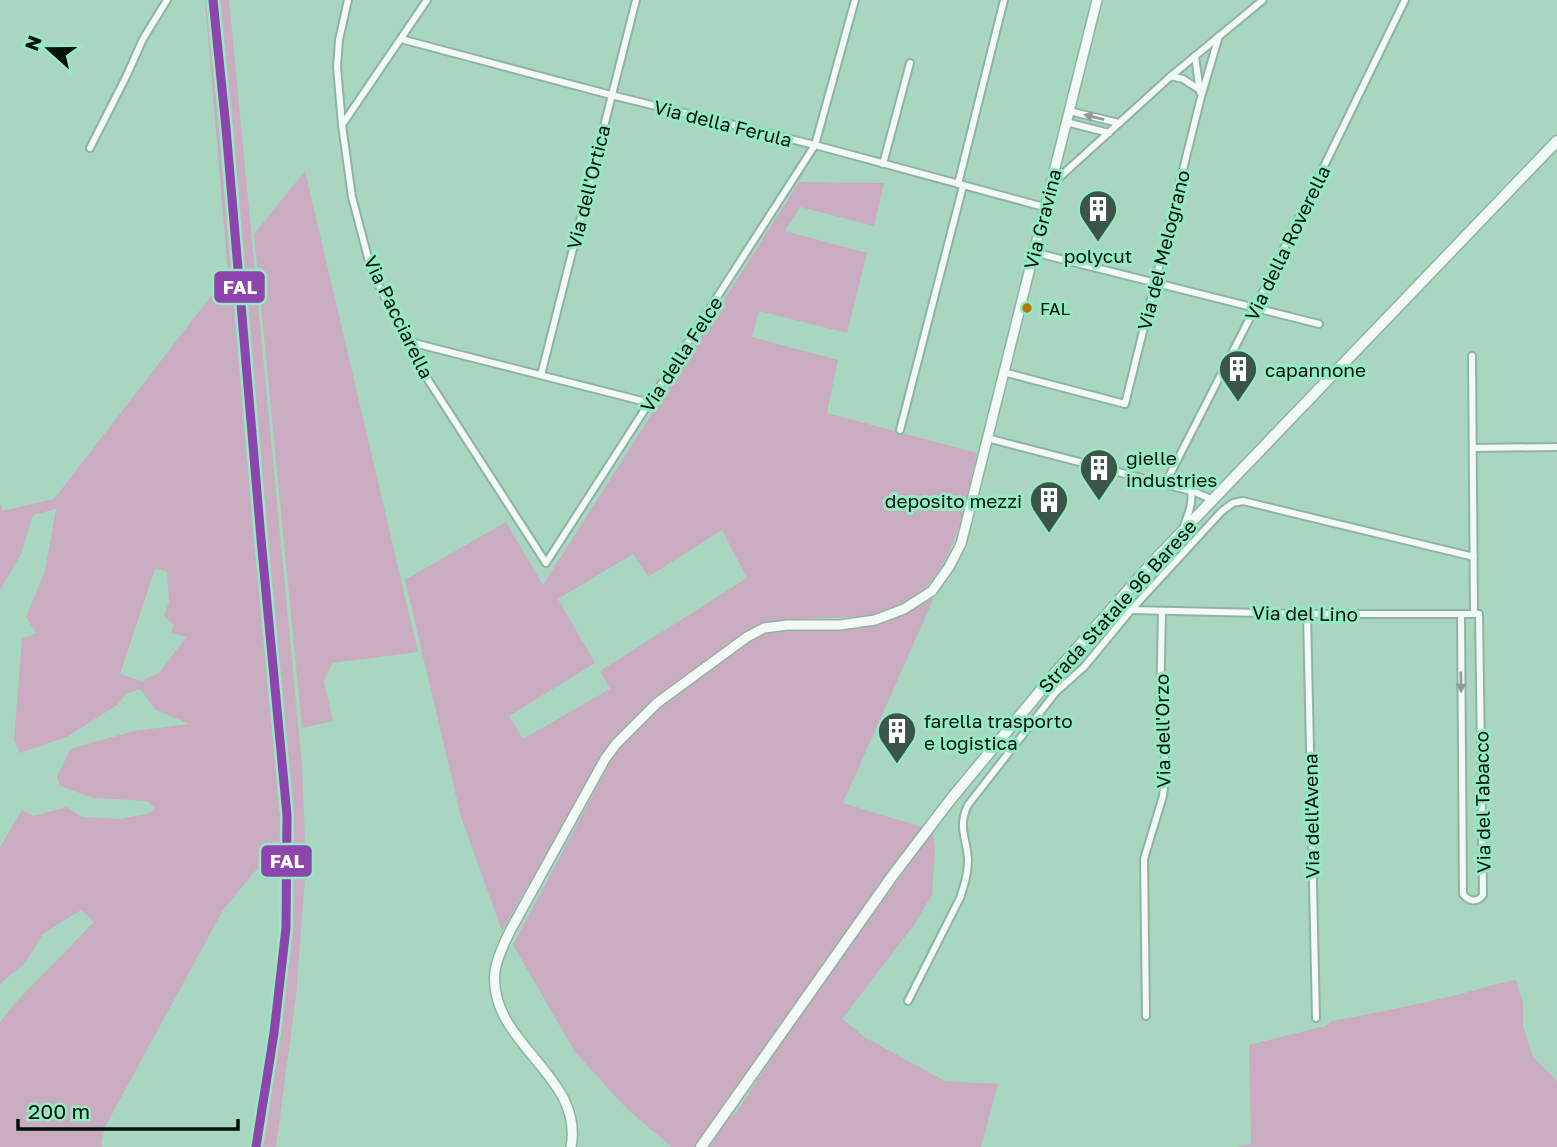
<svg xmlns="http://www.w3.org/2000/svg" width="1557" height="1147" viewBox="0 0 1557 1147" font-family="'Golos Text',sans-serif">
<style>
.green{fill:#c9acc0;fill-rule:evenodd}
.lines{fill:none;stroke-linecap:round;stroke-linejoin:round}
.minor-casing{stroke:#8eb3a3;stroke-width:10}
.secondary-casing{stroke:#8eb3a3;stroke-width:12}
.primary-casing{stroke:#8eb3a3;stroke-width:13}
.minor{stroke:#f2f9f6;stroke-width:6}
.secondary{stroke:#f2f9f6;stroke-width:9}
.primary{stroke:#f2f9f6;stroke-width:10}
.rail-1-casing{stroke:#94eac3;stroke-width:14}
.rail-1{stroke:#8e44ad;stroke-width:9}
.oneway{fill:#919c96}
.bus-dot{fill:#ad7902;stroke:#94eac3;stroke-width:2.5}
.labels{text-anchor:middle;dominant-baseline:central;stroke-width:6;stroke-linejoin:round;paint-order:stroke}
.bus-label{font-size:17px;fill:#001107;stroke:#94eac3;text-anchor:start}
.street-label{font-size:19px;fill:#001107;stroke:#94eac3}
.poi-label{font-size:19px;fill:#001107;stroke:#94eac3;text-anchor:start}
.line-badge{stroke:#94eac3;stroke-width:2.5}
.badge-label{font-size:19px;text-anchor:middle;font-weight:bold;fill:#fff}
</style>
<rect width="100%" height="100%" fill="#a8d6c1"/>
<g class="green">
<path d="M205,0H214L281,773L285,858L256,870L223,910L105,1127L101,1144L103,1147H0V1022L14,1004L94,922L81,910L43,934L25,963L0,984V847L22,810L34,816L67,807L82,817L120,819L151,813L154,807L147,801L94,798L60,786L57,777L70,750L77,747L134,731L189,724L156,710L140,689L126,694L117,705L67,737L20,753L14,740L22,639L36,633L26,617L45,571L56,509L33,515L21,554L0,590V502L2,511L54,499L228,274ZM155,569L167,571L169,602L164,616L174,625L171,633L186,637L160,672L142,681L120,674Z"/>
<polygon points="217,0 229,0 302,765 306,865 296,996 276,1147 258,1147 285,961 287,805"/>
<polygon points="305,171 418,652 332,663 324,681 333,721 302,728 254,234"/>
<path d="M799,182L884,183L874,226L800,207L785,231L867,253L847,333L759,311L752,337L838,360L827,413L977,453C961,516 955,587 886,612C870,618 850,617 833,618C803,619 772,618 744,632L661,694L635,717L602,756L502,931L461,817L405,580L506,522L543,585ZM722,530L747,578L600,671L610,689L523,739L509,716L595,663L558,599L633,554L648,577Z"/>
<polygon points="934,598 843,803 922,827 799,997 698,1147 672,1147 627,1109 575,1052 513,945 615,753 667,701 737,649 752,640 772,631 878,625"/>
<polygon points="933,832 935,849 932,895 914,925 842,1019 866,1038 945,1081 998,1084 981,1147 710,1147 726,1120 735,1114 808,1003"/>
<path d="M1516,980L1523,1003V1026L1533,1057L1557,1081V1147H1236L1251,1144L1249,1045L1325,1026L1332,1021C1371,1014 1410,1006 1448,997C1471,992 1493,984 1516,980Z"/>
</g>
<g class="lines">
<g class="minor-casing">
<g id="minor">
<polyline points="348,0 339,40 337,67 342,125 352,197 371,269 406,341 423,372 546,563 815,145 855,0"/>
<polyline points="401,39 611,95 815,145 1044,207"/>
<polyline points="1195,56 1200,92"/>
<polyline points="1171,76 1183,79 1200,90"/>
<polyline points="1069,111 1119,123"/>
<polyline points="1066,122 1109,133"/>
<polyline points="342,125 427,0"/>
<polyline points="90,148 126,77 143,39 167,0"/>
<polyline points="883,164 910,63"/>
<polyline points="958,184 1004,0"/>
<polyline points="1051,185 1171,76 1263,0"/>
<polyline points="1033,252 1319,324"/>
<polyline points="406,341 650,403"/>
<polyline points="1472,356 1474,614"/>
<polyline points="1003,372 1125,404 1201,97 1219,36"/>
<polyline points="541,375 636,0"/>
<polyline points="900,430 963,186"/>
<polyline points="987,438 1195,492 1213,500"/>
<polyline points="1473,448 1557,447"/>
<polyline points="1165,484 1255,308 1405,0"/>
<path d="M1184,526C1188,514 1193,504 1191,491"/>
<path d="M1131,610L1307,614H1479L1483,895C1477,903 1469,902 1463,894L1461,614"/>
<polyline points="1307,614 1316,1018"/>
<path d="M908,1001L960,898C964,886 968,874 968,860C967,838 957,827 968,805L1056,692L1084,667L1131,610L1222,511L1233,503L1243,501L1474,557"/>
<polyline points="1146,1016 1144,859 1163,796 1166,769 1160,710 1162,611"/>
</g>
</g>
<g class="secondary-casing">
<path id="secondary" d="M571,1147C585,1075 487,1043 495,971C497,957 504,944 510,931L605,759L616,744L657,703L747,637L764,628L788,625H840L875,620L904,609L932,591L949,567L961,544L1097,0"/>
</g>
<g class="primary-casing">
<polyline id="primary" points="701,1147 893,875 951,799 1056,672 1153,562 1557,141"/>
</g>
<use href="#minor" class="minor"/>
<use href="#secondary" class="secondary"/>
<use href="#primary" class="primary"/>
<g class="rail-1-casing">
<polyline id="rail-1" points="213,0 226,128 261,539 287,815 286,928 274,1033 256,1147"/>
</g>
<use href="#rail-1" class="rail-1"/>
</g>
<defs><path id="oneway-solid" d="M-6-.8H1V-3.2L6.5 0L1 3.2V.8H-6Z" transform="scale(1.75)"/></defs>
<g class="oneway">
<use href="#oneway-solid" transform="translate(1094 117) rotate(-166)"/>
<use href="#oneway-solid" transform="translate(1461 682) rotate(89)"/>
</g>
<defs>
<g id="building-pin" transform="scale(2.0125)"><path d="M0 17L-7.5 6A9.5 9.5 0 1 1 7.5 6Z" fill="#3b5648" stroke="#94eac3"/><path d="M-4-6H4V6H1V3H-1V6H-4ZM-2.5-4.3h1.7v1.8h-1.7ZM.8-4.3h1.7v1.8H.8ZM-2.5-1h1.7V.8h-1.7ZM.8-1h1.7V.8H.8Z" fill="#fff"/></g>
</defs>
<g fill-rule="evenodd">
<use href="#building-pin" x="1098" y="209"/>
<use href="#building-pin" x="1238" y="369"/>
<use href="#building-pin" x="1099" y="468"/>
<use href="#building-pin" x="1049" y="500"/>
<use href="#building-pin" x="897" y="731"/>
</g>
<circle class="bus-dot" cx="1027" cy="308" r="6"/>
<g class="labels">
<g class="bus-label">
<text x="1040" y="308">FAL</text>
</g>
<g class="street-label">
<text transform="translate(723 123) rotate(14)">Via della Ferula</text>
<text transform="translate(588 187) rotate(-76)">Via dell'Ortica</text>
<text transform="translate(1042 219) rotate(-76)">Via Gravina</text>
<text transform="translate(1287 243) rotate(-64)">Via della Roverella</text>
<text transform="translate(1163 250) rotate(-76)">Via del Melograno</text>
<text transform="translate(399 317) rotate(64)">Via Pacciarella</text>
<text transform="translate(681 354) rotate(-57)">Via della Felce</text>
<text transform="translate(1117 606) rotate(-48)">Strada Statale 96 Barese</text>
<text transform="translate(1305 613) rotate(1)">Via del Lino</text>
<text transform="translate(1162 731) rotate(-91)">Via dell'Orzo</text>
<text transform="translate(1482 802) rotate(-91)">Via del Tabacco</text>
<text transform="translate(1311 816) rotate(-91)">Via dell'Avena</text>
</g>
<g class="poi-label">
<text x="1098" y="255" text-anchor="middle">polycut</text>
<text x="1265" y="369">capannone</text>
<text x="1126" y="457">gielle<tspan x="1126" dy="22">industries</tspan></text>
<text x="1022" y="500" text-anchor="end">deposito mezzi</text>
<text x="924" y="720">farella trasporto<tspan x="924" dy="22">e logistica</tspan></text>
</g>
</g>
<g class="line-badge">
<rect x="213" y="270" width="53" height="34" rx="7" fill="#8e44ad"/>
<rect x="260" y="844" width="53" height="34" rx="7" fill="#8e44ad"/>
</g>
<g class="badge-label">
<text x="240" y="294">FAL</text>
<text x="287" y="868">FAL</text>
</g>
<g transform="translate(49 49) rotate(291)" stroke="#94eac3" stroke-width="5" paint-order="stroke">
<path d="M0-5L12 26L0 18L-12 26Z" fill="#001107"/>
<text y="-10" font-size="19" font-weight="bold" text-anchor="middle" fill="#001107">N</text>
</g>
<path d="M18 1119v10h220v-10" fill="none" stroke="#001107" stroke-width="3.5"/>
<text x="28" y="1119" font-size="21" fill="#001107" stroke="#94eac3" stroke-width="5" paint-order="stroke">200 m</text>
</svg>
